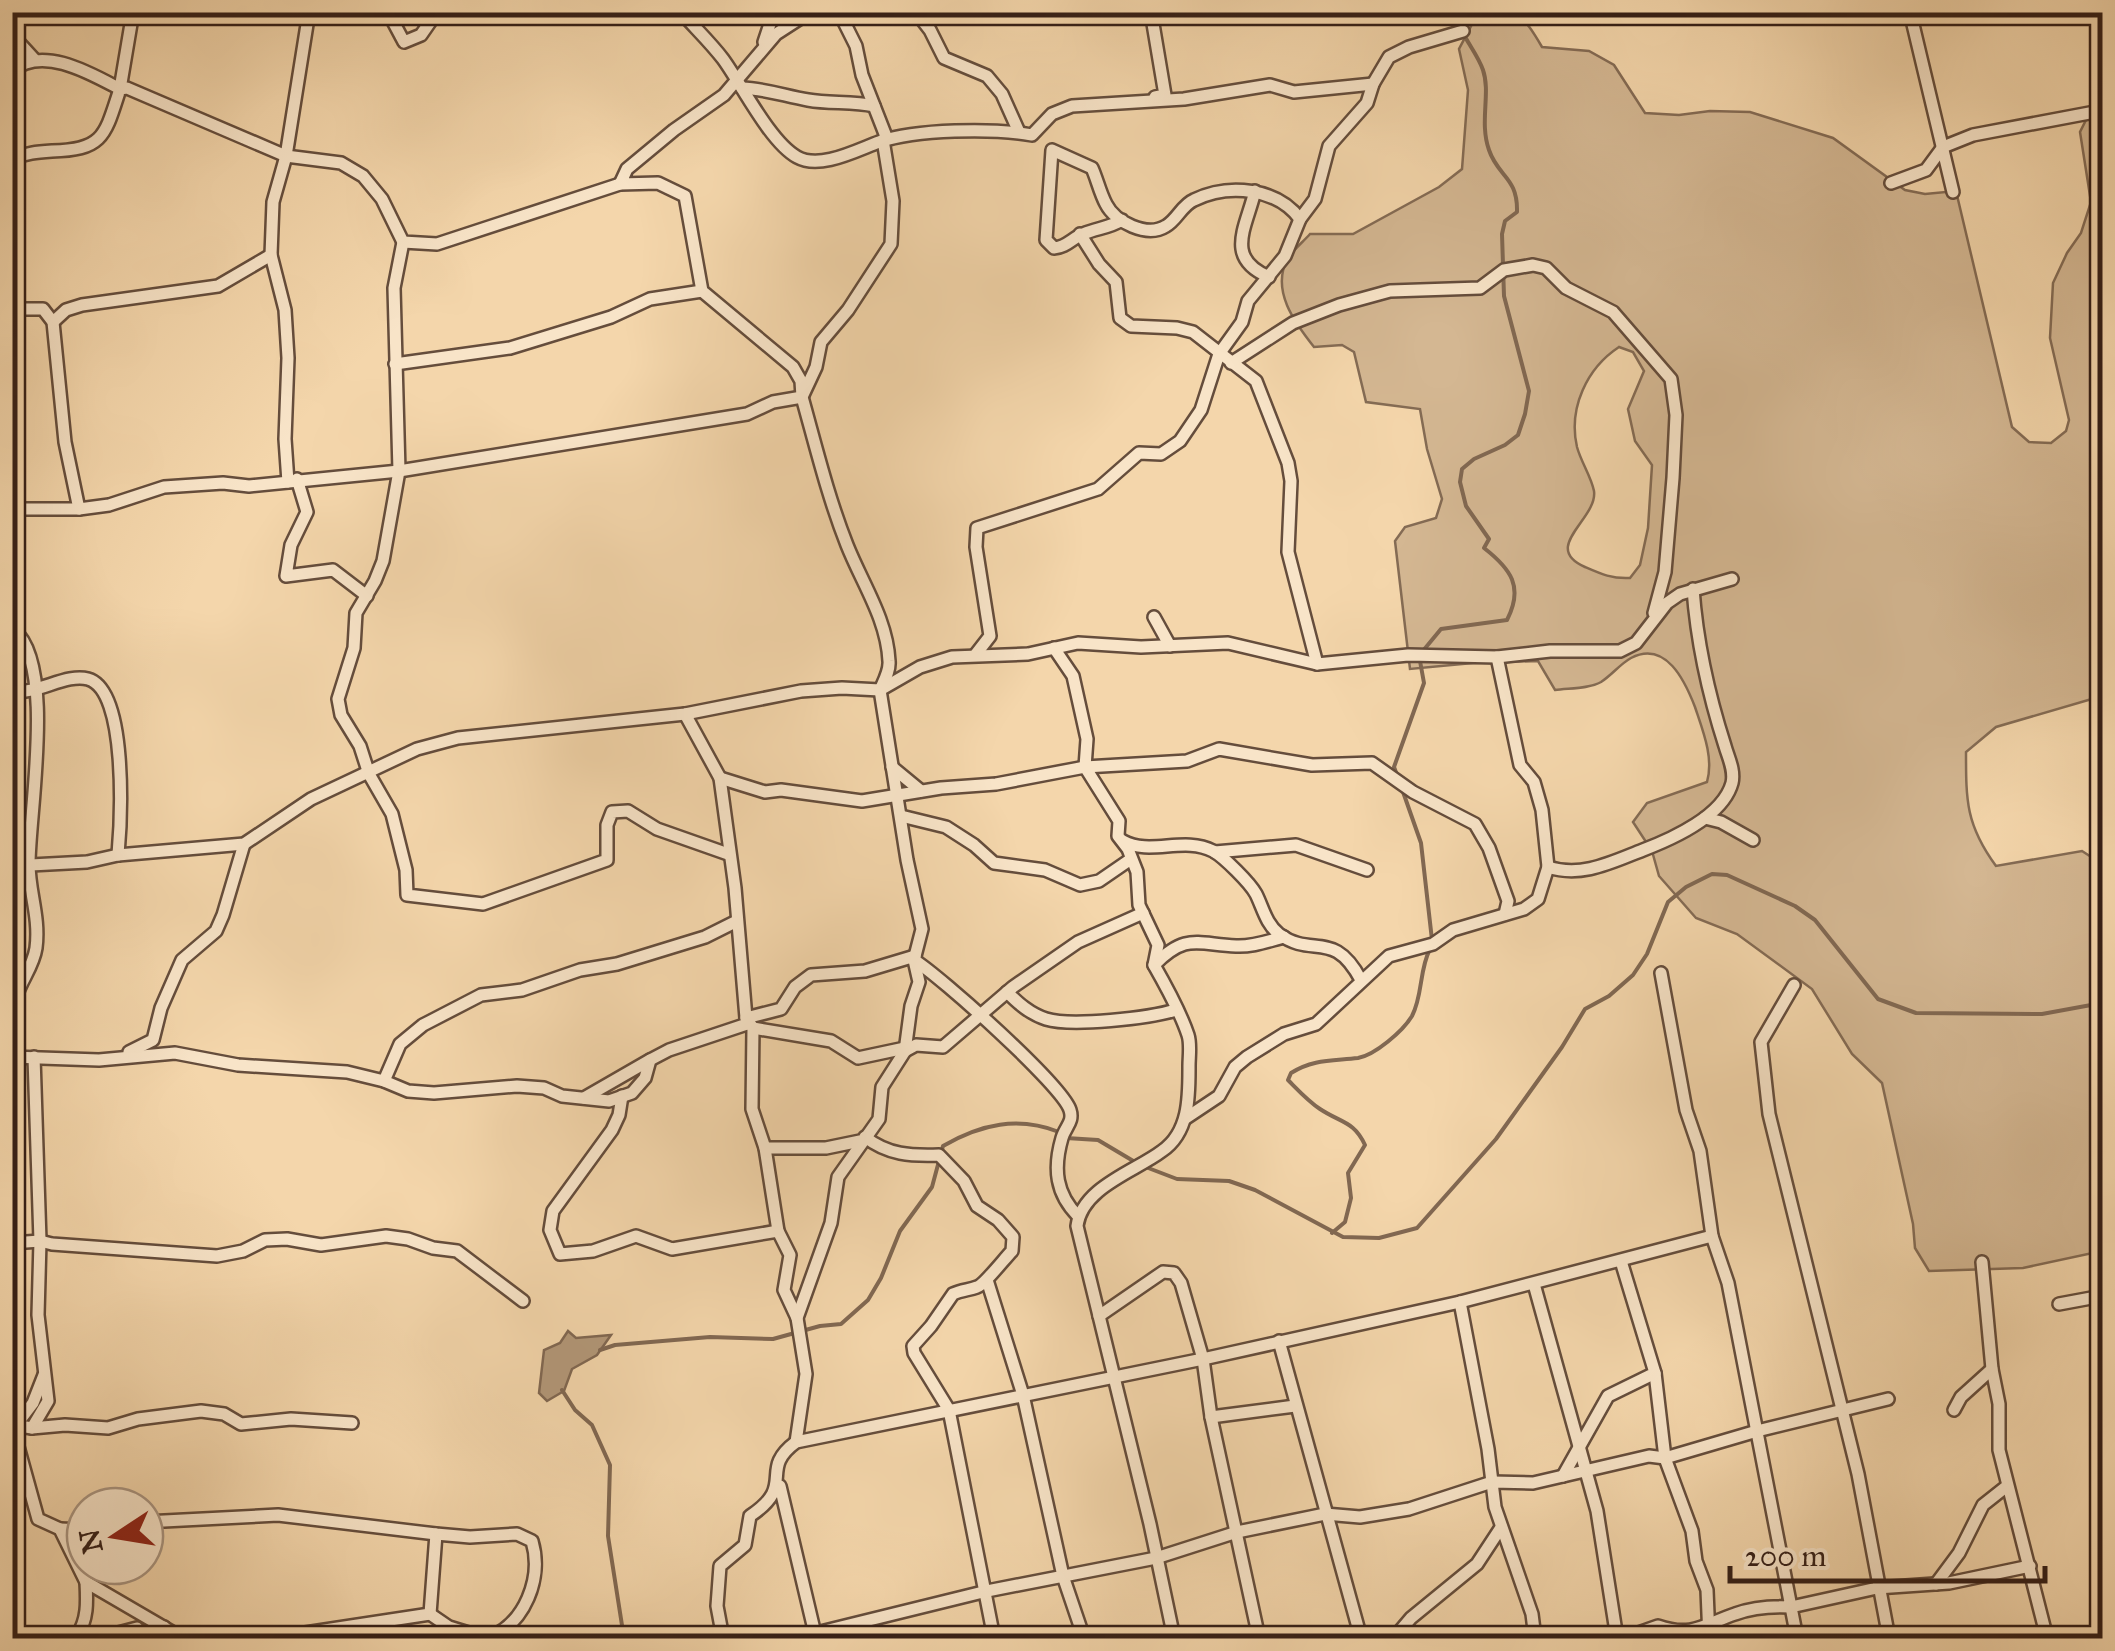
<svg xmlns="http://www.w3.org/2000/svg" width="2115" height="1651" viewBox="0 0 2115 1651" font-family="'IM FELL Great Primer',serif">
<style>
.green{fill:#d4b792;stroke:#846b54;stroke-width:2.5;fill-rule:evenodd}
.water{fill:#b39879;stroke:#816852;stroke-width:2.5}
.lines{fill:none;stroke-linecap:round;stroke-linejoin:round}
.stream{stroke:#816852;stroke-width:4}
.minor-casing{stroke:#654d3c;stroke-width:16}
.minor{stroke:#f8e4c8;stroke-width:11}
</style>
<rect width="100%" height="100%" fill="#f4d6ab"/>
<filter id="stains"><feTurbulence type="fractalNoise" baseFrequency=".002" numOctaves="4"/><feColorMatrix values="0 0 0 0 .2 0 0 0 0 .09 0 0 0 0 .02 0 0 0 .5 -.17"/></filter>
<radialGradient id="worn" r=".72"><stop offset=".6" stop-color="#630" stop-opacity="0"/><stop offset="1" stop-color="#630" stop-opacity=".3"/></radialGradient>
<path class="green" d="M1478,13C1519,13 1521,11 1542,47L1589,51L1614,65L1645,113L1679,115L1710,111L1750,112L1833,138L1905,190L1925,194L1956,191L2012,427L2029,442L2051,443L2066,431L2069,420L2050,338L2053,283L2067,253L2081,233L2091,202L2080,132L2102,88V696L1996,727L1966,752C1966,801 1966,825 1996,866L2082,851L2102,864V1251L2023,1268L1929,1271L1915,1248L1913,1224L1882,1083L1852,1054L1812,989L1737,934L1696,918L1659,876L1652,851L1633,822L1647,803L1707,782C1714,758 1703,731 1695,707C1685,681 1666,640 1631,658C1620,664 1612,675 1601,682C1589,689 1568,688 1555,690L1538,661L1473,663L1410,669L1395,541L1405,527L1436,518L1442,499L1427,449L1420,409L1366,402L1354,352L1342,345L1314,347C1295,323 1270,290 1288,258C1293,250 1303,242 1310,234H1353L1439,187L1462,169L1468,90L1459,49ZM1619,347L1633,352L1644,371L1628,409L1635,441L1652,465L1648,528L1640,565L1630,578C1612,579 1601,574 1585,567C1540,547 1598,519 1594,491C1591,476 1581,462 1577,447C1568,408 1587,368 1619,347Z"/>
<polygon class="water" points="568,1331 576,1338 611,1335 597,1355 572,1369 564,1391 547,1401 539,1393 544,1350 560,1343"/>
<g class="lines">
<g class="stream">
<polyline points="1453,12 1459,27"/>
<path d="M1422,652L1441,629L1507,620C1524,587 1511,569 1484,548L1489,539L1466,506L1460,482L1462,469L1474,459L1505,445L1518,435L1525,414L1529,391L1504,296L1502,234L1505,221L1517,212C1518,177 1498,177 1489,150C1479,122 1491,93 1483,70C1479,58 1470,46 1464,35"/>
<polyline points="1397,775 1394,767 1424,683 1420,661"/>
<polyline points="1402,789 1421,843 1432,940"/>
<polyline points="1066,1138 1098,1140 1135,1162"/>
<polyline points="1143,1166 1177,1179 1229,1181 1255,1190 1343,1237 1379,1238 1417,1228 1496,1139 1562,1047 1585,1009 1609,996 1633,975 1647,954 1668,902 1686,887 1712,874 1727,875 1795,906 1815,920 1878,999 1916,1013 2042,1014 2102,1003"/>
<path d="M1332,1233L1345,1222L1351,1198L1348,1173L1365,1145C1354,1121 1341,1123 1320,1109C1308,1101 1298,1090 1288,1080L1291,1073C1313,1059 1332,1061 1358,1058C1375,1055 1403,1031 1412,1016C1423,995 1419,970 1430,949"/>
<path d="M600,1350L615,1345L710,1337L773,1339L820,1326L841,1324L868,1300L881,1278L900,1231L932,1187L943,1146C981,1124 1018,1116 1059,1132"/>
<polyline points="562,1390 575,1410 592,1425 610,1465 608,1536 624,1638"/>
</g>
<g class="minor-casing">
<g id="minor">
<polyline points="388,12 404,42 421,35 437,12"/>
<path d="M681,12C695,28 710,42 723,59C742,85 770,142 797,157C820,170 857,150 879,142C916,129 993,128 1032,135L1052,114L1072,106L1184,99L1270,85L1294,92L1373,84"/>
<polyline points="839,12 856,46 862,75 887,139"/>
<polyline points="916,12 930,30 944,58 987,76 1002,94 1019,132"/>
<polyline points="1151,12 1165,95 1155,97"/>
<polyline points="1910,12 1953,192"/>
<polyline points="12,35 34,59"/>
<polyline points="764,42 774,12"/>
<path d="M12,71C42,45 90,73 120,89L133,12"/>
<path d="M742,88C766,89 785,96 808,100C830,104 852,101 874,106"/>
<path d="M12,159C25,153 38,152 52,151C104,150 105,135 120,89L127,88L286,156L341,163L363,176L382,199L403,242L437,244L620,184"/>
<polyline points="1891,183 1926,170 1943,147 1973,135 2100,111"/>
<path d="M1255,191C1246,228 1224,258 1269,277"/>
<path d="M1122,220C1109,228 1097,228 1083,234C1072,238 1067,247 1054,248L1046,240L1052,150L1092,168C1097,179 1100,193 1106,204C1115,222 1147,238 1166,226C1177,220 1182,205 1194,200C1229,183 1277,188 1300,219"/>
<polyline points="1080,234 1099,264 1116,282 1120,318 1131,326 1177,328 1193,332 1256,381 1288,463 1291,481 1288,552 1317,664"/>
<polyline points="403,242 394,288 399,471 383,561 375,581 356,613 354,648 338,699 341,715 360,746 369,774 392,814 406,870 407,895 483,904 607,860 607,825 612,812 628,811 657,829 728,854"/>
<polyline points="12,309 43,309 53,322 65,442 79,509"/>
<polyline points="53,322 66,310 82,305 218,286 271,255"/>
<polyline points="1231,363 1293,323 1339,305 1390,291 1480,288 1504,270 1533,265 1546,268 1566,288 1613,312 1671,379 1676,415 1673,478 1665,572 1654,613"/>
<polyline points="395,364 510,348 611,317 650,299 702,291"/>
<polyline points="297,479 307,512 291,545 286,576 333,570 367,596"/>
<polyline points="288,482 285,439 288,358 285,310 271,255 273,202 286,156 309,12"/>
<polyline points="12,509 79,509 109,505 164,487 223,483 249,486 399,471 747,414 773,402 802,397 816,367 821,342 848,310 891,244 893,201 883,140"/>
<polyline points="12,600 12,668"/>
<polyline points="1154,617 1170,646"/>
<path d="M1054,648L1073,676L1087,739L1085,767L1119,821L1118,836L1128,849L1137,872L1139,905L1158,945L1154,965C1166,986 1180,1011 1188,1035C1191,1044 1189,1056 1189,1066C1189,1095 1190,1132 1162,1151C1136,1171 1082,1187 1077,1226L1150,1524L1174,1638"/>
<polyline points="976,654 990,636 976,547 977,528 1098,489 1139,453 1161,454 1180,441 1201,410 1219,354 1242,322 1248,301 1285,256 1300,219 1315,199 1329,146 1367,103 1373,84 1389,57 1409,47 1463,31"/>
<path d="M12,692C38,694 67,673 88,679C128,690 121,821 118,855"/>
<polyline points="685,714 720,778 735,888 746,1018 753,1028 752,1109 765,1148 778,1231 790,1255 784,1290 797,1318"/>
<polyline points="892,767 921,791"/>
<polyline points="720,778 765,792 781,790 862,801 941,788 996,784 1085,767 1187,761 1219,749 1312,765 1372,763 1413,792 1475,824 1489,848 1508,901 1505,914"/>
<polyline points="901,816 946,827 974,845 994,863 1045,870 1080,885 1099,881 1131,859"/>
<polyline points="1705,818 1721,822 1753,840"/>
<path d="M1123,841C1150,856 1184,836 1213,851C1224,857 1250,883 1256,894C1263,908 1266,924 1279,934C1313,959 1333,928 1361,980"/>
<polyline points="1215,852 1296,845 1367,870"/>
<polyline points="12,866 87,862 118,855 244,844 311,799 417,749 458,738 685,714 801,691 842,688 880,690 920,667 952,657 1028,654 1078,643 1141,647 1228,643 1317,664 1408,655 1497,657 1550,651 1620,651 1636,643 1667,603 1680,594 1732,579"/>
<path d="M1548,867C1582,878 1612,862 1643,850C1672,839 1723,816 1732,783C1735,770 1728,757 1725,746C1708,693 1697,644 1693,589"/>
<path d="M914,960C940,976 1062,1085 1070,1110C1074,1122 1065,1127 1062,1138C1053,1169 1056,1194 1078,1216"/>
<path d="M1154,965C1186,933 1196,944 1236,946C1252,947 1268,941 1284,937"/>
<polyline points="1794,985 1761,1042 1769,1114 1858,1474 1889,1638"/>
<path d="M1007,992C1018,1003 1030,1014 1046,1019C1072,1027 1149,1018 1176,1010"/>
<polyline points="746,1018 781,1009 795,987 811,975 865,971 915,956"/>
<polyline points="753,1028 831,1041 858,1058 905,1048"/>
<path d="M12,1044C14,1030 12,1012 16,998C20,981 33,968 36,948C40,917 29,892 29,864C29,812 56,665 14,630"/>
<polyline points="905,1051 916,1045 943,1047 1013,987 1078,942 1143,913"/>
<polyline points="129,1052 153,1040 161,1008 182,960 216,931 223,915 244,844"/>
<polyline points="12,1057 99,1060 175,1053 238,1065 347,1072 384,1081 408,1091 434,1093 517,1086 544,1088 562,1096 609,1101 632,1093 645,1078 650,1060 669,1050 747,1024"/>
<polyline points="384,1081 400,1044 423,1025 481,995 522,990 580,970 617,964 705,937 735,922"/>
<polyline points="622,1096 619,1115 612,1130 553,1211 550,1230 560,1254 593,1251 636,1236 672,1249 778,1231"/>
<polyline points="584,1098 650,1060"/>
<polyline points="1186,1118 1219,1096 1235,1067 1247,1057 1284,1034 1316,1024 1389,956 1433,944 1453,930 1524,909 1538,899 1548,867 1542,810 1534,782 1520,765 1497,657"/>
<path d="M865,1137C888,1155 911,1156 939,1155L964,1181L977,1206L998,1220L1013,1237L1012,1251C1005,1258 984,1285 977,1287C969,1290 961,1290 953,1294L931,1326L913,1346L914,1353L949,1410L994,1638"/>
<polyline points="765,1148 826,1148 860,1141"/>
<polyline points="12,1243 40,1241 52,1244 217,1256 243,1251 265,1240 287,1239 321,1245 386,1236 408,1239 433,1248 457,1251 523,1301"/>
<polyline points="1982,1262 1992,1369 1999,1404 1999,1450 2047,1638"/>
<polyline points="987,1280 1023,1395 1063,1576 1084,1638"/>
<polyline points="1534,1284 1597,1511 1617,1638"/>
<polyline points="1460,1302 1488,1449 1495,1507 1532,1614 1535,1638"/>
<polyline points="2059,1304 2102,1296"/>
<polyline points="1099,1316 1163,1272 1174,1273 1181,1283 1203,1359 1211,1417 1259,1638"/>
<polyline points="1279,1341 1361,1638"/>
<polyline points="1655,1373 1665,1458 1692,1531 1696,1561 1707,1590 1709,1638"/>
<polyline points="1954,1410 1961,1397 1992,1369"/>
<polyline points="1211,1417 1295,1406"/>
<polyline points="17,1424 33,1403 44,1375"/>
<polyline points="12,1425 38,1519 60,1529 86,1582 182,1638"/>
<polyline points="13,1425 32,1428 65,1425 108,1428 138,1419 201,1411 224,1414 241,1424 291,1419 352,1423"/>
<polyline points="32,1428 48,1401 38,1315 40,1241 34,1057"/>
<path d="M796,1442L806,1374L797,1318L831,1223L838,1177L879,1119L882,1087L905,1051L911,1006L919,982L914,960L922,929L907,860L880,690C884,681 890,671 889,661C887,619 862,583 847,545C828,497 816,447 802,397L801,381L793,367L702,291L685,196L658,183L620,184L627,169L674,130L724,95L776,34L810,12"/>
<polyline points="1563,1476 1608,1396 1655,1373 1621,1261"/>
<polyline points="780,1486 816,1638"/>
<path d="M145,1522L278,1515L436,1534L470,1537L517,1534L532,1541C543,1578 525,1624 488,1638"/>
<polyline points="60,1529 85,1530"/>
<polyline points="1936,1584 1959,1553 1983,1505 2007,1486"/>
<polyline points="430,1614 449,1627 485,1638"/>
<path d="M77,1636C88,1619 87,1602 86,1582"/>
<polyline points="29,1638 52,1635 99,1638 137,1628 138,1636 164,1627"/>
<polyline points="272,1638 430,1614 436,1534"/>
<path d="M723,1638L717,1606L720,1566L745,1545L750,1516C798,1484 757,1471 796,1442L1203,1359L1460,1302L1712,1236"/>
<polyline points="796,1638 987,1591 1156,1558 1237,1532 1325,1514 1360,1517 1409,1509 1492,1482 1533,1483 1649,1456 1665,1458 1757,1431 1888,1399"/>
<polyline points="1394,1638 1411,1618 1477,1564 1500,1529"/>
<path d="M1624,1638L1658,1626C1693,1638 1705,1624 1735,1614C1754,1607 1771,1606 1791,1607L1728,1283L1712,1236L1700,1151L1686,1110L1661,973"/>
<polyline points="1797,1638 1791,1607 1877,1588 1949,1583 2030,1566"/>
</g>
</g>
<use href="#minor" class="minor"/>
</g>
<rect width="2115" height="1651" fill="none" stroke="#f4d6ab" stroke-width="50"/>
<rect x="15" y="15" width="2085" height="1621" fill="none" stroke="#351f17" stroke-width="5"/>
<rect x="25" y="25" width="2065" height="1601" fill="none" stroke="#351f17" stroke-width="2.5"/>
<g transform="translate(115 1536) rotate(258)"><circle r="48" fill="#f8e4c8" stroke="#aa9581" stroke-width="2.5"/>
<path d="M0-8L18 38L0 25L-18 38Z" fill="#8f2418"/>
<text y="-15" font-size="28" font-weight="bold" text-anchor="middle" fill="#351f17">N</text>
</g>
<path d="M1730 1566v15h315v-15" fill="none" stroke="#351f17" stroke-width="5"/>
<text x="1745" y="1566" font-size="30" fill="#351f17" stroke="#f8e4c8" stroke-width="8" paint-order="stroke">200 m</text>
<rect width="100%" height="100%" filter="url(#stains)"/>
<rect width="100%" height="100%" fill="url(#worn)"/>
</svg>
